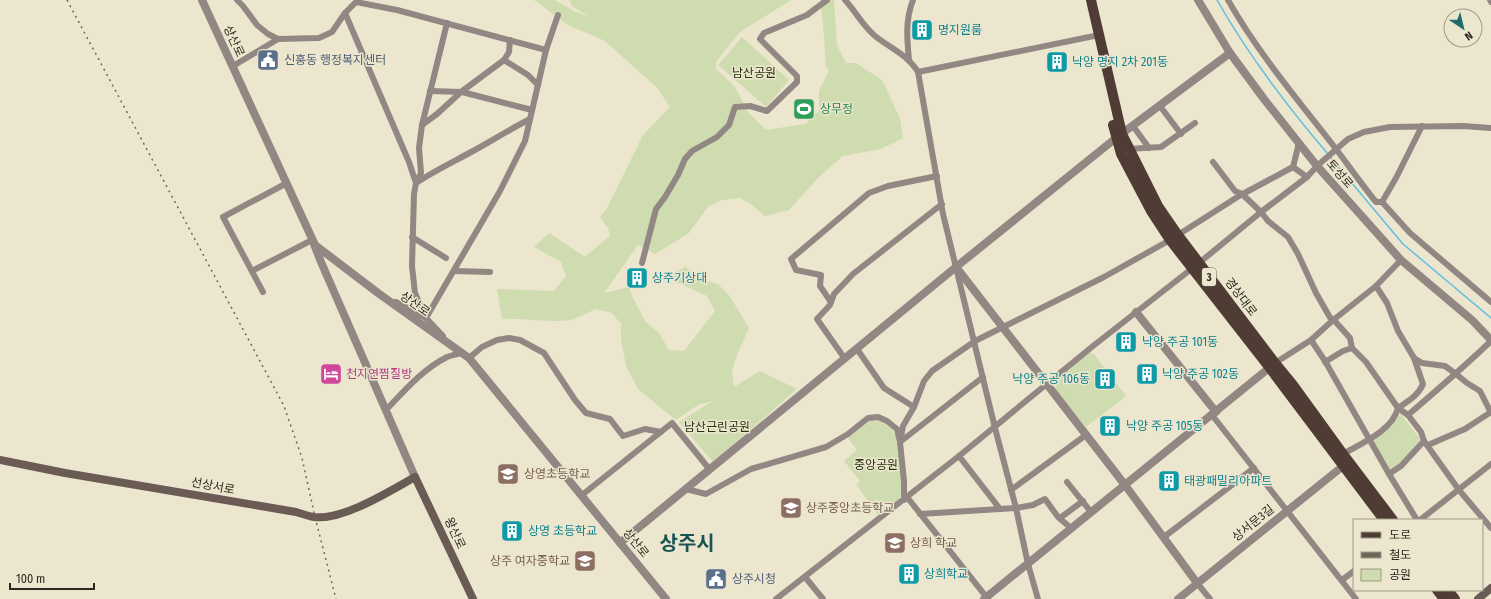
<svg xmlns="http://www.w3.org/2000/svg" width="1491" height="599" viewBox="0 0 1491 599" font-family="'Fira Sans Condensed','Noto Sans KR',sans-serif">
<style>
.green{fill:#cedcb0}
.lines{fill:none;stroke-linecap:round;stroke-linejoin:round}
.stream{stroke:#60bfe0;stroke-width:1.5}
.minor{stroke:#928783;stroke-width:6}
.tertiary{stroke:#928783;stroke-width:8}
.secondary{stroke:#6a5b55;stroke-width:8}
.primary{stroke:#4e3c35;stroke-width:10}
.rail{stroke:#6b685a;stroke-width:1.5;stroke-dasharray:2 4;stroke-linecap:butt}
.labels{text-anchor:middle;dominant-baseline:central;stroke-width:3;stroke-linejoin:round;paint-order:stroke}
.shield{fill:#ece6ce;stroke:#656254;stroke-width:1}
.shield-label{font-size:11px;font-weight:bold;fill:#2b2920}
.culture-label{font-size:12px;fill:#0d838f;stroke:#ece6ce;text-anchor:start}
.street-label{font-size:12px;fill:#2b2920;stroke:#ece6ce}
.service-label{font-size:12px;fill:#4e5e75;stroke:#ece6ce;text-anchor:start}
.park-label{font-size:12px;fill:#293212;stroke:#ece6ce}
.leisure-label{font-size:12px;fill:#27864d;stroke:#ece6ce;text-anchor:start}
.hotel-label{font-size:12px;fill:#b23c85;stroke:#ece6ce;text-anchor:start}
.education-label{font-size:12px;fill:#785e54;stroke:#ece6ce;text-anchor:start}
.town-label{font-size:20px;font-weight:bold;fill:#185453;stroke:#ece6ce}
</style>
<rect width="100%" height="100%" fill="#ece6ce"/>
<g class="green">
<path d="M534,0H555L572,10L589,17L572,6L569,0H791L740,32L716,62V69L735,87L748,112L766,130L805,124L819,111V91L829,70L826,66L823,23L820,0H834L837,45L846,63H856L882,80L900,118L903,138L881,149L843,156L819,177L789,210L765,216L751,204L740,198L722,200L708,207L688,234L655,254L638,245L604,293L629,287L633,298L645,321L659,333L669,350L684,351L715,311L707,296L667,278L685,267L705,280L718,284L729,295L749,328L737,355L732,371L734,387L760,371L797,389L713,462L679,422L713,401L698,405L676,420L638,389L626,366L621,340V324L612,313L596,309C588,312 579,318 570,320C548,323 524,318 502,319L497,289L554,291L566,276L561,262L534,247L549,233L585,257L610,236L608,228L600,217L606,210L643,135L670,107L657,88L605,41L568,25Z"/>
<polygon points="742,37 789,80 766,107 718,65"/>
<polygon points="1088,352 1094,354 1126,396 1086,427 1055,389 1057,378"/>
<polygon points="1401,414 1419,438 1420,442 1394,469 1390,469 1374,442 1376,436"/>
<path d="M871,420C883,421 892,426 896,437C898,452 906,487 899,499L878,515L856,484L860,481L844,461L857,450L848,438Z"/>
</g>
<g class="lines">
<g class="stream">
<path d="M1217,0C1248,55 1287,106 1328,154"/>
<polyline points="1330,157 1403,244 1491,318"/>
</g>
<g class="minor">
<polyline points="237,0 243,6 257,25 268,34 278,39 319,38 332,32 345,13 356,2 397,10 546,50"/>
<path d="M845,0C856,12 863,26 875,36C890,48 908,55 918,72L943,214L995,428L1016,508L1028,564L1038,599"/>
<path d="M1228,0C1258,53 1298,100 1336,149C1349,166 1362,185 1376,202H1382"/>
<polyline points="1490,0 1491,2"/>
<path d="M345,13L409,162L416,183C434,171 453,162 473,151C492,141 510,129 530,119"/>
<polyline points="504,60 528,75 538,85"/>
<path d="M909,60C907,39 905,21 913,0"/>
<polyline points="233,66 278,39"/>
<polyline points="918,72 1099,35"/>
<polyline points="430,91 462,92 532,110"/>
<polyline points="1160,106 1181,134"/>
<polyline points="422,125 437,114 461,92 504,60 509,52 510,40"/>
<polyline points="1133,126 1149,148"/>
<polyline points="1422,126 1396,178 1382,202 1410,233 1491,302"/>
<polyline points="1128,149 1161,147 1195,123"/>
<polyline points="1293,167 1307,177 1261,212 1268,221 1288,237 1298,254 1316,293 1332,321 1311,340 1325,361 1389,474 1417,520"/>
<polyline points="1307,177 1317,166 1348,139 1364,132 1390,127 1463,126 1491,128"/>
<polyline points="412,237 446,258"/>
<polyline points="642,263 656,209 665,197 678,175 685,159 692,151 717,137 729,125 735,107 750,106 767,111 797,82 797,76 760,39 764,33 807,15 827,0"/>
<polyline points="252,271 312,240"/>
<polyline points="454,271 490,272"/>
<polyline points="1376,286 1387,303 1398,331 1414,358 1422,363 1445,366 1456,374 1467,383 1480,391 1491,413"/>
<polyline points="263,292 223,217 287,183"/>
<polyline points="396,302 426,318"/>
<polyline points="831,302 820,286 821,275 796,270 791,259 869,193 888,186 937,176"/>
<polyline points="426,318 415,293 412,266 414,194 416,183 421,173 419,148 422,125 447,23"/>
<polyline points="1333,319 1350,338 1352,348"/>
<polyline points="1332,321 1376,286 1401,260"/>
<polyline points="443,336 426,318 500,191 525,141 546,50 558,15"/>
<polyline points="857,349 884,388 914,407"/>
<polyline points="469,358 482,347 497,340 509,338 520,340 544,353 575,400 586,413 610,419 623,436 645,429 661,432"/>
<polyline points="845,359 817,319 830,305 834,294 853,274 942,204"/>
<polyline points="1325,362 1343,351 1352,348 1366,362 1398,408 1408,415 1421,432 1424,441 1459,490 1491,528"/>
<polyline points="1275,363 1311,340"/>
<path d="M386,410C404,391 423,369 447,357C452,355 458,354 462,353"/>
<polyline points="1212,415 1356,599"/>
<path d="M1408,415C1436,391 1464,367 1491,341"/>
<polyline points="1428,445 1465,429 1491,412"/>
<path d="M1343,454C1362,443 1392,431 1398,408C1408,401 1418,396 1423,384L1414,358"/>
<polyline points="959,456 1000,509"/>
<polyline points="1389,474 1401,466 1424,441"/>
<polyline points="1067,482 1091,512"/>
<polyline points="686,489 706,494 751,469 826,447 848,434 868,418 878,417 887,421 897,429 900,442 983,377"/>
<polyline points="1011,490 1086,435"/>
<polyline points="582,495 672,423 710,470"/>
<polyline points="907,497 988,599"/>
<polyline points="904,500 904,481 900,442 903,426 914,407 924,381 932,371 975,341 1104,277 1170,240 1239,196 1293,167 1299,143"/>
<polyline points="920,514 1016,508 1033,505 1045,499 1058,517 1071,528"/>
<polyline points="1060,518 1083,501"/>
<polyline points="1420,520 1491,464"/>
<polyline points="1164,537 1254,468"/>
<polyline points="805,577 823,599"/>
<polyline points="1342,580 1354,571"/>
<polyline points="1197,583 1210,599"/>
<polyline points="776,599 959,456 1093,346 1199,263 1261,212 1242,194 1235,191 1213,162"/>
</g>
<g class="tertiary">
<polyline points="202,0 315,245 378,293 469,358 666,599"/>
<polyline points="1198,0 1230,53 1264,99 1317,166 1401,260 1472,320 1491,340"/>
<polyline points="314,244 321,262 415,477"/>
<polyline points="956,267 1125,485 1197,583"/>
<polyline points="1136,312 1216,412"/>
<polyline points="620,543 956,267 1116,138 1230,53"/>
<polyline points="984,599 1274,364"/>
<polyline points="1178,599 1343,466"/>
</g>
<g class="secondary">
<path d="M0,460L65,473L296,512C302,514 308,516 314,517C342,521 390,491 415,477L473,599"/>
<polyline points="1478,599 1491,588"/>
</g>
<g class="primary">
<polyline points="1091,0 1122,134 1158,206 1178,235 1275,363 1293,385 1343,454 1393,520"/>
<polyline points="1113,125 1121,154 1151,211 1170,240 1269,367 1384,520"/>
<polyline points="1437,590 1444,599"/>
<polyline points="1448,590 1455,599"/>
</g>
<polyline class="rail" points="67,0 284,406 302,458 315,517 336,599"/>
</g>
<defs>
<g id="building-square" transform="scale(1.15)"><rect x="-9" y="-9" width="18" height="18" rx="4" fill="#0f9aa8" stroke="#ece6ce"/><path d="M-4-6H4V6H1V3H-1V6H-4ZM-2.5-4.3h1.7v1.8h-1.7ZM.8-4.3h1.7v1.8H.8ZM-2.5-1h1.7V.8h-1.7ZM.8-1h1.7V.8H.8Z" fill="#fff"/></g>
<g id="civic-square" transform="scale(1.15)"><rect x="-9" y="-9" width="18" height="18" rx="4" fill="#5c6f8a" stroke="#ece6ce"/><path d="M-.6-6.5H3V-4.5H.6V-3L4-1V1h2V6H-6V1h2V-1L-.6-3ZM-1.2 2.5V6h2.4V2.5Z" fill="#fff"/></g>
<g id="stadium-square" transform="scale(1.15)"><rect x="-9" y="-9" width="18" height="18" rx="4" fill="#2e9e5b" stroke="#ece6ce"/><path d="M0-5a6.5 5 0 1 0 0 10a6.5 5 0 1 0 0-10ZM-3.5-1.8h7v3.6h-7Z" fill="#fff"/></g>
<g id="hotel-square" transform="scale(1.15)"><rect x="-9" y="-9" width="18" height="18" rx="4" fill="#d1479c" stroke="#ece6ce"/><path d="M-6-4.5h1.5V1H6V5H4.5V3h-9V5H-6ZM-4 0a1.8 1.8 0 1 1 3.6 0ZM.5 0V-2.5h3Q6-2.5 6 0Z" fill="#fff"/></g>
<g id="school-square" transform="scale(1.15)"><rect x="-9" y="-9" width="18" height="18" rx="4" fill="#8d6e63" stroke="#ece6ce"/><path d="M0-5L7-2L0 1L-7-2ZM-4 1L0 2.5L4 1V4Q0 6-4 4Z" fill="#fff"/></g>
</defs>
<g fill-rule="evenodd">
<use href="#building-square" x="922" y="30"/>
<use href="#civic-square" x="268" y="60"/>
<use href="#building-square" x="1057" y="62"/>
<use href="#stadium-square" x="804" y="109"/>
<use href="#building-square" x="637" y="278"/>
<use href="#building-square" x="1126" y="342"/>
<use href="#hotel-square" x="331" y="374"/>
<use href="#building-square" x="1147" y="374"/>
<use href="#building-square" x="1105" y="379"/>
<use href="#building-square" x="1110" y="426"/>
<use href="#school-square" x="508" y="474"/>
<use href="#building-square" x="1169" y="481"/>
<use href="#school-square" x="791" y="508"/>
<use href="#building-square" x="512" y="531"/>
<use href="#school-square" x="895" y="543"/>
<use href="#school-square" x="585" y="561"/>
<use href="#building-square" x="909" y="574"/>
<use href="#civic-square" x="716" y="579"/>
</g>
<g class="labels">
<rect class="shield" x="1202" y="268" width="14" height="18" rx="3"/>
<g class="shield-label">
<text x="1209" y="277">3</text>
</g>
<g class="culture-label">
<text x="938" y="30">명지원룸</text>
<text x="1072" y="62">낙양 명지 2차 201동</text>
<text x="652" y="278">상주기상대</text>
<text x="1142" y="342">낙양 주공 101동</text>
<text x="1162" y="374">낙양 주공 102동</text>
<text x="1090" y="379" text-anchor="end">낙양 주공 106동</text>
<text x="1126" y="426">낙양 주공 105동</text>
<text x="1184" y="481">태광패밀리아파트</text>
<text x="528" y="531">상영 초등학교</text>
<text x="924" y="574">상희학교</text>
</g>
<g class="street-label">
<text transform="translate(234 41) rotate(65)">상산로</text>
<text transform="translate(1340 174) rotate(49)">토성로</text>
<text transform="translate(1241 297) rotate(53)">경상대로</text>
<text transform="translate(415 304) rotate(35)">상산로</text>
<text transform="translate(213 486) rotate(11)">선상서로</text>
<text transform="translate(1253 523) rotate(-39)">상서문3길</text>
<text transform="translate(455 533) rotate(65)">왕산로</text>
<text transform="translate(636 543) rotate(51)">상산로</text>
</g>
<g class="service-label">
<text x="284" y="60">신흥동 행정복지센터</text>
<text x="732" y="579">상주시청</text>
</g>
<g class="park-label">
<text x="754" y="73">남산공원</text>
<text x="717" y="427">남산근린공원</text>
<text x="876" y="465">중앙공원</text>
</g>
<g class="leisure-label">
<text x="820" y="109">상무정</text>
</g>
<g class="hotel-label">
<text x="346" y="374">천지연찜질방</text>
</g>
<g class="education-label">
<text x="524" y="474">상영초등학교</text>
<text x="806" y="508">상주중앙초등학교</text>
<text x="910" y="543">상희 학교</text>
<text x="570" y="561" text-anchor="end">상주 여자중학교</text>
</g>
<g class="town-label">
<text x="687" y="543">상주시</text>
</g>
</g>
<rect x="1353" y="519" width="130" height="72" fill="#ece6ce" stroke="#9f9a88"/>
<rect x="1361" y="532" width="20" height="6" fill="#4e3c35" stroke="#9f9a88"/>
<text x="1389" y="539" font-size="12" fill="#2b2920">도로</text>
<rect x="1361" y="552" width="20" height="6" fill="#6b685a" stroke="#9f9a88"/>
<text x="1389" y="559" font-size="12" fill="#2b2920">철도</text>
<rect x="1361" y="569" width="20" height="12" fill="#cedcb0" stroke="#9f9a88"/>
<text x="1389" y="579" font-size="12" fill="#2b2920">공원</text>
<g transform="translate(1463 28) rotate(145)"><circle r="19" fill="#ece6ce" stroke="#9f9a88"/>
<path d="M0-3L7 15L0 10L-7 15Z" fill="#216c6a"/>
<text y="-6" font-size="11" font-weight="bold" text-anchor="middle" fill="#2b2920">N</text>
</g>
<path d="M10 583v6h84v-6" fill="none" stroke="#2b2920" stroke-width="2"/>
<text x="16" y="583" font-size="12" fill="#2b2920" stroke="#ece6ce" stroke-width="3" paint-order="stroke">100 m</text>
</svg>
